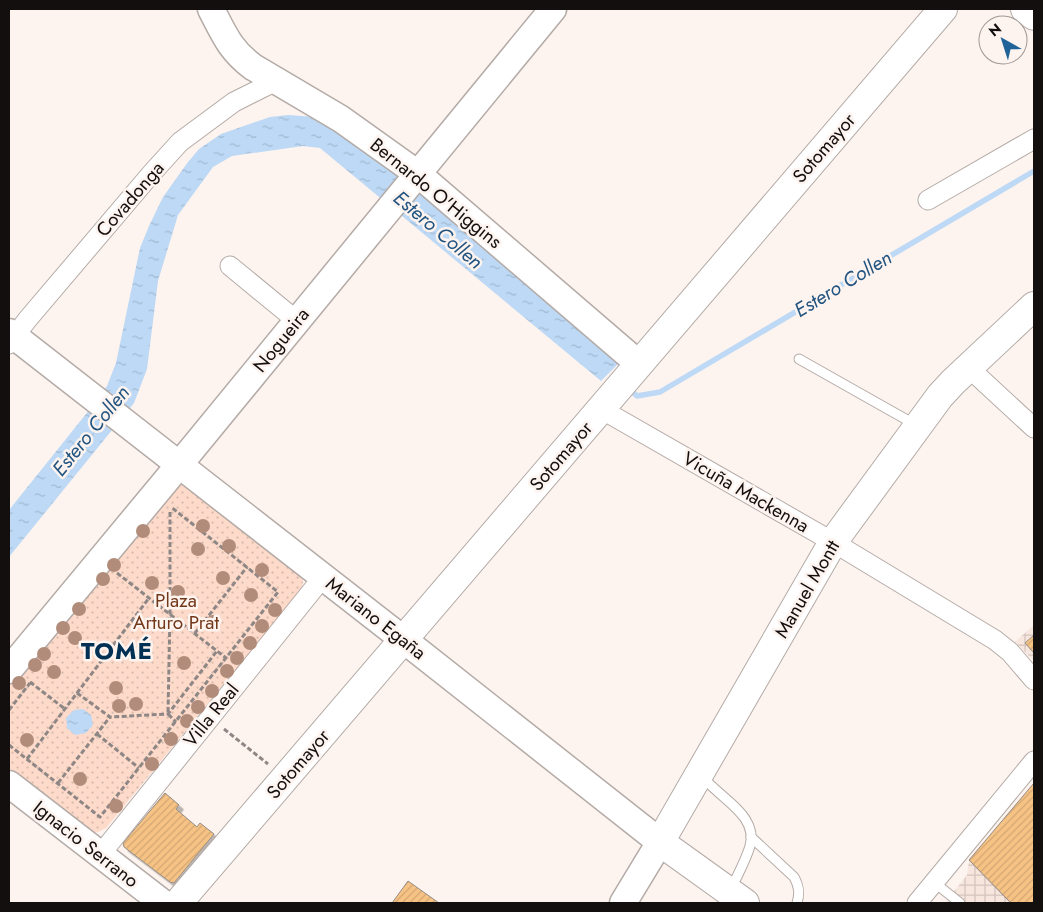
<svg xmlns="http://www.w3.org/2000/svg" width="1043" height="912" viewBox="0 0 1043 912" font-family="Jost,sans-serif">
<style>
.industrial{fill:url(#industrial-grid)}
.park{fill:url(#park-dots)}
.water{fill:url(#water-ripples)}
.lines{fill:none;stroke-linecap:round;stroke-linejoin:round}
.stream{stroke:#bdd9f5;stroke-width:5.5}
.building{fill:url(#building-hatch);stroke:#938d86;filter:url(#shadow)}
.lane-casing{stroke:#b4aba7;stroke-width:11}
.street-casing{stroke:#b4aba7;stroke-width:21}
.secondary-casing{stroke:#b4aba7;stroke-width:29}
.primary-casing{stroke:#b4aba7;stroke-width:30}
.path{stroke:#8e8785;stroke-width:3;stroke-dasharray:5 2.5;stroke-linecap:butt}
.lane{stroke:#fff;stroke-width:9}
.street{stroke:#fff;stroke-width:19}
.secondary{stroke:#fff;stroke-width:26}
.primary{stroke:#fff;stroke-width:28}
.tree{fill:#b18c7a}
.labels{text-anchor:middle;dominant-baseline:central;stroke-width:5;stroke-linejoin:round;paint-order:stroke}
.street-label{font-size:19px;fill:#120f0e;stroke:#fdf3ef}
.park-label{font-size:19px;fill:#72381a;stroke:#fdf3ef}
.water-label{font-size:20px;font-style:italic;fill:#215480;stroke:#fdf3ef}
.district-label{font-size:24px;font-weight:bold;letter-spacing:1px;fill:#003154;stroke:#fdf3ef}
</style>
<defs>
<pattern id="industrial-grid" width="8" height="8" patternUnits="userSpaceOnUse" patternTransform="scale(1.25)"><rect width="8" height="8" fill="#f7e6de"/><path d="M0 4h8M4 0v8" fill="none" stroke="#d3c4bd"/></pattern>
<pattern id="park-dots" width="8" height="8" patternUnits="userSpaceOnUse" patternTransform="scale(1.25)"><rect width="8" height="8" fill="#fddaca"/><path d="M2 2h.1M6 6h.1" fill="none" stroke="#d8baac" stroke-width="1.8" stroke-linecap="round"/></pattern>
<pattern id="water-ripples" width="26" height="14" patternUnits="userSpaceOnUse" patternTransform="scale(1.25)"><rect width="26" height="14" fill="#bdd9f5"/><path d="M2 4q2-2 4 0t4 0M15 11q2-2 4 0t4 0" fill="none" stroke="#a1b9d1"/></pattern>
<pattern id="building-hatch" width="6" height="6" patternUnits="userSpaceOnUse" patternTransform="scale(1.25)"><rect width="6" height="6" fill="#f7c385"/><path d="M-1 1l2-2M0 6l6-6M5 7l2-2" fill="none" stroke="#d3a672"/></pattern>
<filter id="shadow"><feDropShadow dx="4.5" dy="4.5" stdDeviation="0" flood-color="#0004"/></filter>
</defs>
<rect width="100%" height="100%" fill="#fdf3ef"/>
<g class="industrial">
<polygon points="1034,625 1034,661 1015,642"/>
<polygon points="1034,783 1034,903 945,903 967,875 969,860"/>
</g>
<polygon class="park" points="180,484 187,486 302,577 303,582 302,589 106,828 98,832 91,833 9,768 9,684 169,488"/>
<g class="water">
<polygon points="288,115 316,117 395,168 621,361 601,381 320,148 303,146 232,156 213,167 178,215 158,281 147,369 134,403 9,557 9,510 86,414 107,386 116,363 140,248 149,226 163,197 188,162 199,149 221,134 270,117"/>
<polygon points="83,709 91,715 93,725 86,733 75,735 67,728 66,718 74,710"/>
</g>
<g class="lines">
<polyline class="stream" points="628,388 637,396 660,392 1034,171"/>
</g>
<g class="building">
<polygon points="1034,635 1034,653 1025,643"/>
<polygon points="1034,783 1034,903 1011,903 969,860"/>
<polygon points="165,793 179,805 176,809 197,827 200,823 214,834 174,883 170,882 124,847 123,843"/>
<polygon points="408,881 439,903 392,903"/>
</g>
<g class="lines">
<g class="lane-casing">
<g id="lane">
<polyline points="799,359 916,425"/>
<path d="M702,777C709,784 717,791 725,798C739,810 756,825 750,846C746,860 737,876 731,889"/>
<path d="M751,837L794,877C799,886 800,893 797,903"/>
<polyline points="935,883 960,903"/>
</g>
</g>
<g class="street-casing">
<g id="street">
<polyline points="928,200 1034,139"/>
<polyline points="230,266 297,321"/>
<polyline points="9,344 27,320 151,174 180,142 234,102 276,81"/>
<polyline points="969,368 1034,428"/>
<polyline points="601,409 833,542 995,640 1010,652 1034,680"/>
<polyline points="100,855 323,577"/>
<polyline points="917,903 1034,761"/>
</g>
</g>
<g class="secondary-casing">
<g id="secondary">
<path d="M211,9C224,34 230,50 253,67L341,119L418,174L639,364"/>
<polyline points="9,332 404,640 660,842 623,903"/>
<polyline points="9,670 179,465 553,9"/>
<polyline points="9,784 163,903"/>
</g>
</g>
<g class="primary-casing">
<g id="primary">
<polyline points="1025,9 1034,16"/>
<polyline points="178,903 943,9"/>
<polyline points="745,903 660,842 833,542 940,396 953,382 1034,306"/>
</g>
</g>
<g class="path">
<polyline points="170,512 170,614 168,714 176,722"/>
<polyline points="117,573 226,658"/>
<polyline points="195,633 247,567"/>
<polyline points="30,682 65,709"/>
<polyline points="77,693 110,717 168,714 217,651"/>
<polyline points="9,710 30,683"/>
<polyline points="224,729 268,764"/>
<polyline points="97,734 139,768"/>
<polyline points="9,745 100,817 278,592 171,507"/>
<polyline points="27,759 149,598"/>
<polyline points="58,783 110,717"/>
</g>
<use href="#lane" class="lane"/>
<use href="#street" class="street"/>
<use href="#secondary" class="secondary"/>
<use href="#primary" class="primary"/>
</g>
<g class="tree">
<circle cx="203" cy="526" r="7"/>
<circle cx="143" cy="531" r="7"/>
<circle cx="229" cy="546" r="7"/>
<circle cx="198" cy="549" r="7"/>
<circle cx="114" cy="565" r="7"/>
<circle cx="262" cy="570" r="7"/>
<circle cx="223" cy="578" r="7"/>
<circle cx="103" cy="579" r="7"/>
<circle cx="152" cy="583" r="7"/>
<circle cx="178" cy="592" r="7"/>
<circle cx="251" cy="595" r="7"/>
<circle cx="79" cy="609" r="7"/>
<circle cx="275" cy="610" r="7"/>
<circle cx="213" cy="622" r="7"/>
<circle cx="262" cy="626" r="7"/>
<circle cx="63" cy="628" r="7"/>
<circle cx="75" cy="638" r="7"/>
<circle cx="250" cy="643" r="7"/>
<circle cx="44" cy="654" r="7"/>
<circle cx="237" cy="658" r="7"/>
<circle cx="184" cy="663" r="7"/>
<circle cx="35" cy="665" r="7"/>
<circle cx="227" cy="671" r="7"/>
<circle cx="54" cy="672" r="7"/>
<circle cx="19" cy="683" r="7"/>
<circle cx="116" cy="688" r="7"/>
<circle cx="212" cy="691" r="7"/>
<circle cx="136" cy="704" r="7"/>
<circle cx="119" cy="706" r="7"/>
<circle cx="198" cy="707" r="7"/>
<circle cx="187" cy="721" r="7"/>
<circle cx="171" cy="739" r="7"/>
<circle cx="27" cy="740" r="7"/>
<circle cx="152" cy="764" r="7"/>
<circle cx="80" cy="779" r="7"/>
<circle cx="116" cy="806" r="7"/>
</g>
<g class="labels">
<g class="street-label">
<text transform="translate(824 148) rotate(-49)">Sotomayor</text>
<text transform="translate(436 193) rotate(39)">Bernardo O'Higgins</text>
<text transform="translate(130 199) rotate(-49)">Covadonga</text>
<text transform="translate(281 340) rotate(-51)">Nogueira</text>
<text transform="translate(561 456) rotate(-49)">Sotomayor</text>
<text transform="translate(746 492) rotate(30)">Vicuña Mackenna</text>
<text transform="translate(807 589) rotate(-60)">Manuel Montt</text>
<text transform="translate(376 618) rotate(38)">Mariano Egaña</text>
<text transform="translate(211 715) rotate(-51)">Villa Real</text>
<text transform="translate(298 764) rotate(-49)">Sotomayor</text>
<text transform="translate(86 844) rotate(38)">Ignacio Serrano</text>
</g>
<g class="park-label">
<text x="176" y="600">Plaza<tspan x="176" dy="22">Arturo Prat</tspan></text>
</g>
<g class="water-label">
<text transform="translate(438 230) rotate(40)">Estero Collen</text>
<text transform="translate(843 284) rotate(-31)">Estero Collen</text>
<text transform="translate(91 431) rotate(-51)">Estero Collen</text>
</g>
<g class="district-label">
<text x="117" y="650">TOMÉ</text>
</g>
</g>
<rect width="1043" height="912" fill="none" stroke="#120f0e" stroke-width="20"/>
<g transform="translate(1003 40) rotate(321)"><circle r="24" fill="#fdf3ef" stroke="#9f9895"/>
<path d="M0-4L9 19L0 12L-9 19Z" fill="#206398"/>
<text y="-8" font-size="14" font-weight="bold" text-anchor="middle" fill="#120f0e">N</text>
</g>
</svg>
